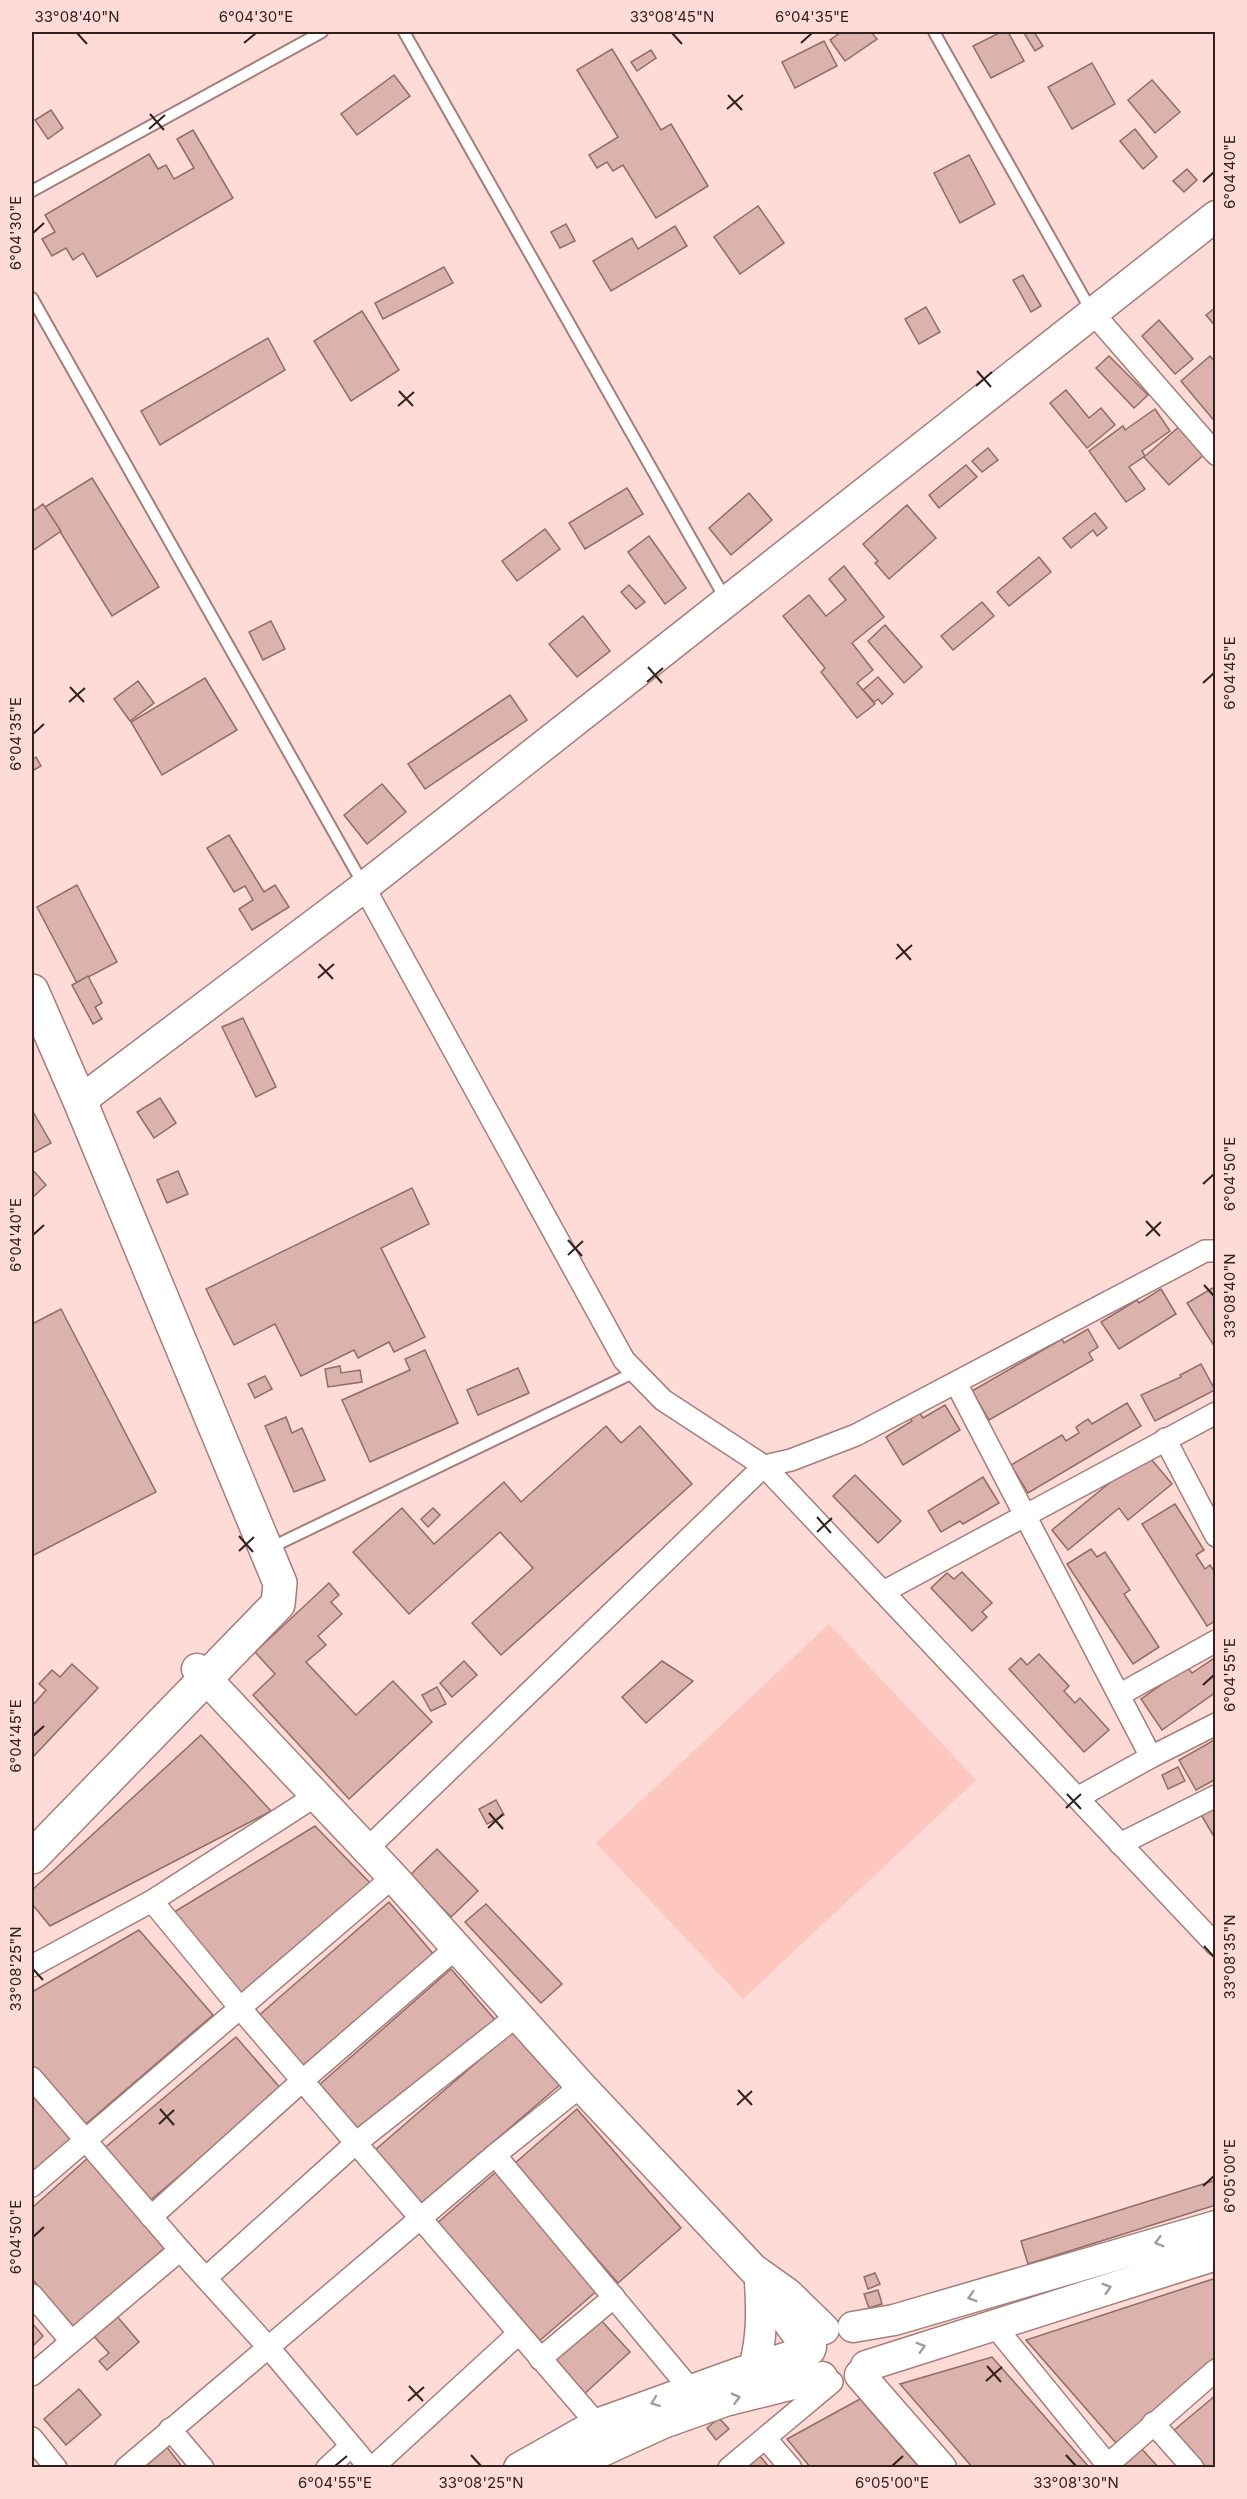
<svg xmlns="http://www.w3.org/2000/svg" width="1247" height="2499" viewBox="0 0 1247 2499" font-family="Inter,sans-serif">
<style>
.green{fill:#fdc6be}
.building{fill:#dcb2ac;stroke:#916b66;stroke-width:1.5}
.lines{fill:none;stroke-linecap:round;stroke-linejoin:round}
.lane-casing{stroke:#a57e79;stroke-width:14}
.street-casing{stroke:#a57e79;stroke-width:24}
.secondary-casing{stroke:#a57e79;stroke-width:33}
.primary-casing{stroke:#a57e79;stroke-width:36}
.lane{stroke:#fff;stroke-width:10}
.street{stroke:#fff;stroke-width:21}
.secondary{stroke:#fff;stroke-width:30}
.primary{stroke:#fff;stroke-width:33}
.oneway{stroke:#a29b9a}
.ticks{fill:none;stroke:#31211f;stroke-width:2}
.neatline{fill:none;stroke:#31211f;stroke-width:2}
.ticks-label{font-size:15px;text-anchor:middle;fill:#31211f}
</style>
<rect width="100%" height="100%" fill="#fedbd6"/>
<polygon class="green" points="829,1624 976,1780 743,1999 596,1843"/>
<g class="building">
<polygon points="841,32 871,32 877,39 845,61 830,40"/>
<polygon points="1001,32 1008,32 1024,61 991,78 973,46"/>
<polygon points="1027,32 1034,32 1043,46 1035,51 1024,33"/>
<polygon points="824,41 837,66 795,88 782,62"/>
<polygon points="612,49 661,130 671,124 708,186 656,218 623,165 613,171 607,162 597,168 589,155 618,137 577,70"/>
<polygon points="651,50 656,58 637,71 631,62"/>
<polygon points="1092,63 1115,104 1072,129 1048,87"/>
<polygon points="394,75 410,96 357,135 341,114"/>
<polygon points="1152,80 1180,112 1155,133 1128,100"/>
<polygon points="51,110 63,128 48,139 35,120"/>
<polygon points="1135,129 1157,157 1143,169 1120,141"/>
<polygon points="193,130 233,198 97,277 83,253 73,260 66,248 52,256 42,239 55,232 45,215 149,154 158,169 166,165 174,179 194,168 177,139"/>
<polygon points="969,155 995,204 960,223 934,173"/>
<polygon points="1187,169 1197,180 1184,192 1173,181"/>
<polygon points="758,206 784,243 740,274 714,237"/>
<polygon points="566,224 575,241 560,248 551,232"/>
<polygon points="675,226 687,246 611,291 593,261 632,238 638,249"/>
<polygon points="444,267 453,283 383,319 375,303"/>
<polygon points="1023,275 1041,306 1031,312 1013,280"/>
<polygon points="926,307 940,332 919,344 905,319"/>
<polygon points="1216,307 1216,327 1206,315"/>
<polygon points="362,311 399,370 351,401 314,341"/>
<polygon points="1159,320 1193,359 1175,374 1142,336"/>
<polygon points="268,338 285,370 160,445 141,411"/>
<polygon points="1109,356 1148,395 1134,408 1096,368"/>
<polygon points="1210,356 1216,363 1216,423 1181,381"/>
<polygon points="1066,390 1089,418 1101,408 1115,425 1087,448 1050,403"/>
<polygon points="1155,409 1170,431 1142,451 1145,456 1129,467 1145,489 1126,502 1089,451 1123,426 1125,430"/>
<polygon points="1181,425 1206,453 1169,485 1144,457"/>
<polygon points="988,448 998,460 982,472 972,461"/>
<polygon points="966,465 977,477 939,508 929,495"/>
<polygon points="92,478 159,587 112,616 45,507"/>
<polygon points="627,488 643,514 585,549 569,523"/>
<polygon points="749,493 772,520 731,555 709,528"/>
<polygon points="43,504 61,531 32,551 32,512"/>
<polygon points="907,505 936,538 889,579 875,563 878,561 863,544"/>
<polygon points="1095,513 1107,528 1097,536 1093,530 1071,548 1063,538"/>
<polygon points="545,529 560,549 517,581 502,561"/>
<polygon points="649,536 686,588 665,604 628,552"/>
<polygon points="1039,557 1051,572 1009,606 997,592"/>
<polygon points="844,566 884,617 852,643 873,670 857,683 875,704 857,718 821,672 825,668 783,616 809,595 826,616 846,600 829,579"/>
<polygon points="629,585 645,602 636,609 621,592"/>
<polygon points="982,602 994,616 953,650 941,636"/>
<polygon points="583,616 610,651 577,677 549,644"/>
<polygon points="271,621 285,649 263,660 249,632"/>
<polygon points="885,625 922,667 904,683 868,641"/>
<polygon points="878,677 893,694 882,704 878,699 874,702 863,690"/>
<polygon points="205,678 237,730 162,775 131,722"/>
<polygon points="138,681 154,703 130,721 114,699"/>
<polygon points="510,695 527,720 425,789 408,764"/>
<polygon points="36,757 41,766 32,771 32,760"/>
<polygon points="382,784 406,812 367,844 344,815"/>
<polygon points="229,835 264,892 275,885 289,907 252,930 239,909 253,900 245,886 234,892 207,848"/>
<polygon points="77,885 117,962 77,983 37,907"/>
<polygon points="88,976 102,1003 95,1007 102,1019 93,1024 72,985"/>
<polygon points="243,1018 276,1087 256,1097 222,1027"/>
<polygon points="160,1098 176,1123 154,1138 137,1112"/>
<polygon points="32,1110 51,1143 33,1153 32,1151"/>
<polygon points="32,1169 46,1185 32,1198"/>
<polygon points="178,1171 188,1194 167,1203 157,1180"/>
<polygon points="412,1188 429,1224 381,1248 425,1337 394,1352 389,1342 358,1358 354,1350 301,1376 275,1324 234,1345 206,1289"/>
<polygon points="1216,1286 1216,1349 1187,1303"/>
<polygon points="1161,1289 1176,1314 1119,1349 1101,1322 1137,1300 1139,1303"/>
<polygon points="61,1309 156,1492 32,1556 32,1324"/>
<polygon points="1088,1329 1098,1347 1089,1353 1093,1360 989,1420 972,1391 1062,1339 1064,1343"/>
<polygon points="425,1350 458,1423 370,1462 342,1400 410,1370 405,1359"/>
<polygon points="1201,1364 1215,1390 1155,1421 1141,1395 1181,1377 1180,1375"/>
<polygon points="340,1366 341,1373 360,1370 362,1382 328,1387 325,1369"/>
<polygon points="518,1368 529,1393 478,1415 467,1390"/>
<polygon points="265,1376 272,1389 255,1398 248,1384"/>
<polygon points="1127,1403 1141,1426 1028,1493 1011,1465 1062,1435 1066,1441 1079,1433 1076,1427 1088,1419 1092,1424"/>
<polygon points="945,1405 960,1430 903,1465 886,1437 912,1421 910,1418 919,1412 923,1418"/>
<polygon points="286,1417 292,1433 302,1428 325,1480 294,1492 265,1426"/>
<polygon points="606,1426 621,1443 640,1426 692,1484 501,1655 472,1623 533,1568 500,1532 409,1614 353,1552 402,1508 434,1544 504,1482 521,1502"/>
<polygon points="1146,1453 1172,1484 1128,1520 1119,1508 1068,1550 1052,1530"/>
<polygon points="855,1475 901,1521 878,1543 833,1496"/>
<polygon points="983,1477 999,1503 963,1524 960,1521 941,1532 928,1511"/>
<polygon points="1175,1504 1204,1550 1196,1555 1205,1569 1210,1565 1216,1574 1216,1620 1207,1626 1142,1524"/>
<polygon points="433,1508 440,1515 428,1527 421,1519"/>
<polygon points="1091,1549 1097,1557 1105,1552 1130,1590 1124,1594 1159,1647 1133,1664 1067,1564"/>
<polygon points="962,1572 992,1603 982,1612 987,1617 972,1631 931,1588 947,1573 954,1579"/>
<polygon points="329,1583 339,1595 331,1602 342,1614 318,1636 326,1645 306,1662 356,1715 393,1681 432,1722 349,1799 253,1695 275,1674 255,1652"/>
<polygon points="1039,1654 1069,1686 1064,1691 1075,1703 1080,1698 1109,1730 1084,1752 1009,1669 1021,1658 1027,1665"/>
<polygon points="1216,1657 1216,1692 1162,1730 1141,1699 1187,1667 1192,1673"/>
<polygon points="464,1661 477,1675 452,1697 440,1683"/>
<polygon points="662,1661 693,1681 646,1723 622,1697"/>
<polygon points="72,1664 98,1688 32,1758 32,1706 46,1690 39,1684 52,1670 60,1677"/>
<polygon points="437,1687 446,1704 431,1711 422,1695"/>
<polygon points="201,1735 271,1811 50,1926 32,1904 32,1890"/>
<polygon points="1216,1739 1216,1779 1196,1790 1179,1760"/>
<polygon points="1178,1767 1185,1781 1168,1789 1162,1775"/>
<polygon points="1216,1797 1216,1840 1197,1808"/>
<polygon points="496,1800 504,1815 487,1824 479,1809"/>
<polygon points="315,1826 371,1884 245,1998 171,1914"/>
<polygon points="437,1849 478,1891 451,1917 410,1875"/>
<polygon points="389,1902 435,1956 304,2070 257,2017"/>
<polygon points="486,1904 562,1984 541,2003 465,1922"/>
<polygon points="139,1930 213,2015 80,2129 32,2070 32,1992"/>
<polygon points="451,1969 496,2021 364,2137 319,2085"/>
<polygon points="514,2030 561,2084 421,2204 375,2150"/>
<polygon points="236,2037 282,2090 147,2203 102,2150"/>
<polygon points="32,2093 71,2139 32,2173"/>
<polygon points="577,2109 681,2228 618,2283 514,2164"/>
<polygon points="89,2157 167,2246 74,2327 32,2279 32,2208"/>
<polygon points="497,2171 599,2289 537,2343 435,2225"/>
<polygon points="1216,2180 1216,2205 1028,2264 1021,2241"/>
<polygon points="875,2273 880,2284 868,2289 864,2277"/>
<polygon points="1216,2278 1216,2356 1116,2443 1026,2340"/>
<polygon points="878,2290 882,2304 869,2308 864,2294"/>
<polygon points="115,2314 139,2342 107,2370 99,2361 109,2353 92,2334"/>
<polygon points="598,2317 630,2352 582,2396 550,2361"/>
<polygon points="32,2323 43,2336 32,2347"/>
<polygon points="992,2357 1089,2467 1088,2468 973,2468 900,2384"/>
<polygon points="79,2389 101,2415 66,2445 44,2419"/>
<polygon points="1216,2395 1216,2468 1204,2468 1173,2431"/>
<polygon points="860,2399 920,2468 811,2468 787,2439"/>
<polygon points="719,2418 729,2429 716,2440 707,2428"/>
<polygon points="166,2446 183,2468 140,2468"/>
<polygon points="1140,2447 1159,2468 1118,2468"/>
<polygon points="755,2450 770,2468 734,2468"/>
</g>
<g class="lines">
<g class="lane-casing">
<g id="lane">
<polyline points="404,32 726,600"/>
<polyline points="934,32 1092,312"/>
<polyline points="32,191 322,32"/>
<polyline points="32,298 363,884"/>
<polyline points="270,1548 635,1372"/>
</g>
</g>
<g class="street-casing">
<g id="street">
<polyline points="1092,312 1216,454"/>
<polyline points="364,887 624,1360 663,1400 764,1466 1216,1945"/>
<polyline points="956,1383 1151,1757"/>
<polyline points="1165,1439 1216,1536"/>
<polyline points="883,1592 1216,1413"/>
<polyline points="1119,1695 1216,1641"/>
<polyline points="1077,1798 1151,1757 1216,1724"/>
<polyline points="1120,1844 1216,1796"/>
<polyline points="367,1849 764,1466 791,1460 856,1435 1205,1251 1216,1251"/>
<polyline points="152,1901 240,2008 597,2424"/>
<polyline points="32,1966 152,1901 317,1795"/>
<polyline points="32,2078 180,2250 269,2348 370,2468"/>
<polyline points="495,2155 691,2390"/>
<polyline points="32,2186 393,1877"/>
<polyline points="151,2217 302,2081 457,1947"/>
<polyline points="206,2278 356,2143 518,2015"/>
<polyline points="32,2295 71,2341"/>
<polyline points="993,2324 1107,2464"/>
<polyline points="540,2359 614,2297"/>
<polyline points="32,2375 180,2250"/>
<polyline points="1153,2423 1193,2468"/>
<polyline points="170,2429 203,2468"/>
<polyline points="32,2438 56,2468"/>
<polyline points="766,2439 791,2468"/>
<polyline points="126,2468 495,2155 581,2086"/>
<polyline points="327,2468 351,2446"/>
<polyline points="372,2468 518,2334"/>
<polyline points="729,2468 832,2382"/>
<polyline points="1104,2468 1216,2370"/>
</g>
</g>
<g class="secondary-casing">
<g id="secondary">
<polyline points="80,1101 364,887 1216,216"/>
<polyline points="197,1669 393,1877 581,2086 753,2269 788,2294 824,2329"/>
<polyline points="764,2288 797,2334 811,2347"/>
<polyline points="853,2327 894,2320 1216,2226"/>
<polyline points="866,2366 1216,2255"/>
<path d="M754,2368C762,2339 762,2312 760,2282"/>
<polyline points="860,2375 941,2468"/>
<polyline points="519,2468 597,2424 736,2374 810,2350"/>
<polyline points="565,2468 663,2423 725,2401 822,2377"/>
</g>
</g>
<g class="primary-casing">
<polyline id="primary" points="32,991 80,1101 280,1583 278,1604 32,1857"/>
</g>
<use href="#lane" class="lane"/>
<use href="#street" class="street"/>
<use href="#secondary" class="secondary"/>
<use href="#primary" class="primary"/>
</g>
<defs><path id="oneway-chevron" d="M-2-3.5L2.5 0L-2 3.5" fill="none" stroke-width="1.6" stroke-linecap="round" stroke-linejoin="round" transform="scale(1.5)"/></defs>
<g class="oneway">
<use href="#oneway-chevron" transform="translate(1159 2242) rotate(164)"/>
<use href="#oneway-chevron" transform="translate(1107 2288) rotate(-17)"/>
<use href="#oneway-chevron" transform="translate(972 2297) rotate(164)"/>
<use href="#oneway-chevron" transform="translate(921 2347) rotate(-18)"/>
<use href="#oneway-chevron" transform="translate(736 2398) rotate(-14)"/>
<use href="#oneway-chevron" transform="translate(655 2402) rotate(160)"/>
</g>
<path class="ticks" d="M77,33L87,44M672,33L682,44M244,43L256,33M801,43L812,33M728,95L742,110M727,109L743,95M150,114L164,130M149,129L165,115M1203,182L1214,172M33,233L44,223M977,371L991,387M976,386L992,372M399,391L413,406M398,406L414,392M648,667L662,683M647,682L663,668M1203,683L1214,673M70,687L84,702M69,702L85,688M33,734L44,724M897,944L911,960M896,959L912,945M319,964L333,979M318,978L334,964M1203,1184L1214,1174M1146,1221L1160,1236M33,1235L44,1225M1146,1236L1161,1222M568,1240L582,1256M568,1255L583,1241M1204,1285L1214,1296M817,1517L831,1533M817,1532L832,1518M239,1536L253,1552M239,1551L254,1537M1203,1685L1214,1675M33,1736L44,1726M1067,1794L1081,1809M1066,1808L1081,1794M489,1813L503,1829M488,1828L503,1814M1204,1946L1214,1957M33,1969L43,1980M738,2090L752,2105M737,2105L752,2091M160,2109L174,2125M159,2124L174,2110M1203,2186L1214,2176M33,2237L44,2227M987,2366L1001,2382M986,2381L1002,2367M409,2386L423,2401M408,2401L424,2387M471,2455L481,2466M1066,2455L1076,2466M335,2466L347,2456M892,2466L903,2456"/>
<rect width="1247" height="2499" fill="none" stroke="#fedbd6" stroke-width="66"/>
<rect x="33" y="33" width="1181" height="2433" class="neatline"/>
<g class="ticks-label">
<text x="77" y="22">33°08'40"N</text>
<text x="256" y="22">6°04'30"E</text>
<text x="672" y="22">33°08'45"N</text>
<text x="812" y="22">6°04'35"E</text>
<text transform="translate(1230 172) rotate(-90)" y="5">6°04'40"E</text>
<text transform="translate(16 233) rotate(-90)" y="5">6°04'30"E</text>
<text transform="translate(1230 673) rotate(-90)" y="5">6°04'45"E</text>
<text transform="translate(16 734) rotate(-90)" y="5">6°04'35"E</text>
<text transform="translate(1230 1174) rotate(-90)" y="5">6°04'50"E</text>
<text transform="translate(16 1235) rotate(-90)" y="5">6°04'40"E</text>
<text transform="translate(1230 1296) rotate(-90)" y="5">33°08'40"N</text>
<text transform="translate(1230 1675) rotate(-90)" y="5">6°04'55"E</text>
<text transform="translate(16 1736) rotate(-90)" y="5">6°04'45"E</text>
<text transform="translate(1230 1957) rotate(-90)" y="5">33°08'35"N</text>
<text transform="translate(16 1969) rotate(-90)" y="5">33°08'25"N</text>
<text transform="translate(1230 2176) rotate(-90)" y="5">6°05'00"E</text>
<text transform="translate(16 2237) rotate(-90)" y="5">6°04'50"E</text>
<text x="335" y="2488">6°04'55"E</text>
<text x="481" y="2488">33°08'25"N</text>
<text x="892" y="2488">6°05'00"E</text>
<text x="1076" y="2488">33°08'30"N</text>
</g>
</svg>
